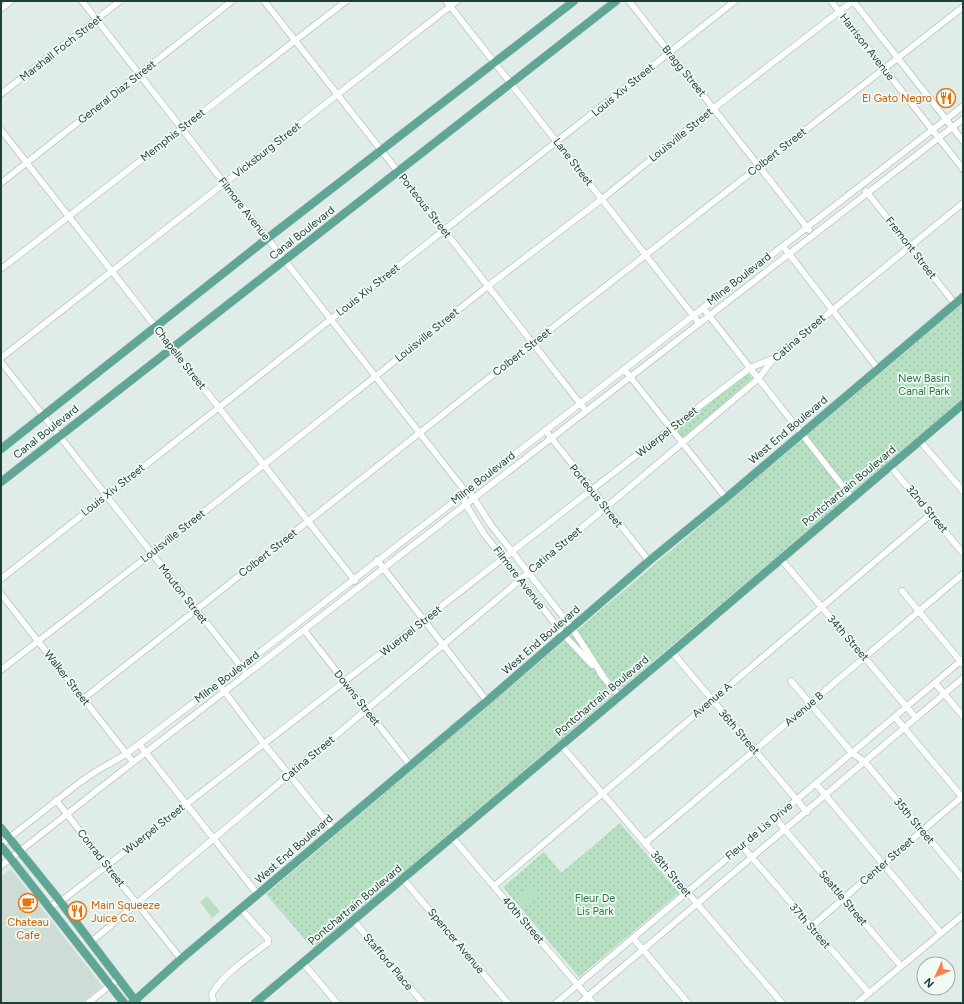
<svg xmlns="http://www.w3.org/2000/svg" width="964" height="1004" viewBox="0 0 964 1004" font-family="Figtree,sans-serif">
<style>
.built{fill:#cedcd6}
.grass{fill:url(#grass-dots)}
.pitch{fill:#b7e0c3}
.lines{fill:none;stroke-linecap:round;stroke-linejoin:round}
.minor-casing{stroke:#a2b4af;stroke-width:7}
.major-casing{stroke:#c0c9c7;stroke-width:9}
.minor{stroke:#fff;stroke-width:6}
.major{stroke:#60a697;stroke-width:8}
.labels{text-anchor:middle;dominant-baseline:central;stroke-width:3.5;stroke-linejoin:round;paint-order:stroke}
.street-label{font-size:11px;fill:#1f3e37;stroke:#f1f9f5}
.food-label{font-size:11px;fill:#c56008;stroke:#f1f9f5;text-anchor:end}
.park-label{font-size:11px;fill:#267949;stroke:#f1f9f5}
</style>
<defs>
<pattern id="grass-dots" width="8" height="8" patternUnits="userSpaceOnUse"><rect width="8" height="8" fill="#b7e0c3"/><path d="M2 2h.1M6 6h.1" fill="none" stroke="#9dc1a8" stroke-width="1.8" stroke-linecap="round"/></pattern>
</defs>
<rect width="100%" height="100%" fill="#e0ece7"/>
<polygon class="built" points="11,869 102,986 81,1003 1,1003 1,877"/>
<g class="grass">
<polygon points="963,303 963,399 313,949 266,894"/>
<polygon points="748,373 753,378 682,439 675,430"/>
<polygon points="620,823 679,893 579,977 503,887 544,852 561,873"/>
</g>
<g class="pitch">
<polygon points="532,886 539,894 523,908 516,900"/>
<polygon points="207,896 220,911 212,918 200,902"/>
</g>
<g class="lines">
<g class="minor-casing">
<g id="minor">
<polyline points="82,1 465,491 471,494 491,525 572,628 603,676"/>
<polyline points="264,1 586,411"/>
<polyline points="446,1 699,323"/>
<polyline points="629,1 809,230"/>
<polyline points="831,1 963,169"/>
<polyline points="853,1 963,141"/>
<polyline points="1,9 11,1"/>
<polyline points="1,94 120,1"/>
<polyline points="1,130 355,581"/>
<polyline points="1,183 232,1"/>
<polyline points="866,191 955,304"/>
<polyline points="786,250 878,369"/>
<polyline points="1,269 346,1"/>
<polyline points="703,308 852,498"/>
<polyline points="1,358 457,1"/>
<polyline points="1,362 247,674"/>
<polyline points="624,369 726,498"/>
<polyline points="545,430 649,561"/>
<polyline points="920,441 963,491"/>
<polyline points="890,466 963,553"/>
<polyline points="465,491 464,499 468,508 484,534 564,635 592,665"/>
<polyline points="780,558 916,718"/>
<polyline points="377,560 487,701"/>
<polyline points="1,579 735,1"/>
<polyline points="902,591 962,663"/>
<polyline points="1,594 133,762"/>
<polyline points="304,630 410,765"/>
<polyline points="672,652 807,812"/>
<polyline points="1,670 152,553 376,376 488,286 602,199 714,108 853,1"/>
<polyline points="600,673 619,696"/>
<polyline points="791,681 852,753 865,762 963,879"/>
<polyline points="218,683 264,744 334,830"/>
<polyline points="935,683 963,716"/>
<polyline points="83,699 196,610 533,343 963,7"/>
<polyline points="895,717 963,798"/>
<polyline points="139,744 258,895"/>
<polyline points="561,745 782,1003"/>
<polyline points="816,784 941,933"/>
<polyline points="56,800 107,866 181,959"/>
<polyline points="775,818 901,966"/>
<polyline points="452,837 593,1003"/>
<polyline points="645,843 963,574"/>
<polyline points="1,846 9,838 79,783 95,772 126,754 272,643 963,106"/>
<polyline points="742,846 869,993"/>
<polyline points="1,866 109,781 963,119"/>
<polyline points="403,879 508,1003"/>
<polyline points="494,886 931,514"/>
<polyline points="49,906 60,902 670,429 750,368 772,359"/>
<polyline points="353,920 423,1003"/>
<polyline points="811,927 883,864 963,796"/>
<polyline points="633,938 688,1003"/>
<polyline points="91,942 758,379 774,358 963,203"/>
<polyline points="303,963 337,1003"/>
<path d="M213,1000L212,994C221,976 251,955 268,943V939L241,909"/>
<polyline points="88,1003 118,979"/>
<polyline points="556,1003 963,659"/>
<polyline points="580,1003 963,678"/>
<polyline points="857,1003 963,915"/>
</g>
</g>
<g class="major-casing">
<g id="major">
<polyline points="1,449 264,241 574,1"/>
<polyline points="1,482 616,1"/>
<polyline points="1,828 56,896 137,1003"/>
<polyline points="1,846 124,1003"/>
<polyline points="132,1003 181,959 487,701 649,561 726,498 963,297"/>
<polyline points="255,1003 672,652 963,404"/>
</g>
</g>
<use href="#minor" class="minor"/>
<use href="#major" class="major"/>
</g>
<defs>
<g id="restaurant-ring" transform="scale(1)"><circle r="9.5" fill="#f1f9f5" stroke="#e8710a" stroke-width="1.5"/><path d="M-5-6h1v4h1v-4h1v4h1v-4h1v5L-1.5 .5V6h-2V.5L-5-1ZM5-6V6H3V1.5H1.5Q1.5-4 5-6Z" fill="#e8710a"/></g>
<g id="cafe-ring" transform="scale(1)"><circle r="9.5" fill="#f1f9f5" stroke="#e8710a" stroke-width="1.5"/><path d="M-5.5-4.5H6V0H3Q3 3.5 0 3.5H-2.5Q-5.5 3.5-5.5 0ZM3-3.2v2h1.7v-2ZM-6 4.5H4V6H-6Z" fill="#e8710a"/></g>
</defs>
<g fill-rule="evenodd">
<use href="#restaurant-ring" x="946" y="98"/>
<use href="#cafe-ring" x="28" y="903"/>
<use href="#restaurant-ring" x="77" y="911"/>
</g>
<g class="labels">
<g class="street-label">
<text transform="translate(867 47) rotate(52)">Harrison Avenue</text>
<text transform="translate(61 48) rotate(-38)">Marshall Foch Street</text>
<text transform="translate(684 71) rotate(51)">Bragg Street</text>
<text transform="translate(623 90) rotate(-39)">Louis Xiv Street</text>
<text transform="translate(117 92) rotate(-38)">General Diaz Street</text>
<text transform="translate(173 135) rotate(-38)">Memphis Street</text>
<text transform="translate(681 135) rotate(-39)">Louisville Street</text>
<text transform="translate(267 150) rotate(-38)">Vicksburg Street</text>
<text transform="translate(777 152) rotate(-38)">Colbert Street</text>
<text transform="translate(573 162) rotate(52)">Lane Street</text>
<text transform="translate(425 206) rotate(52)">Porteous Street</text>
<text transform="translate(244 209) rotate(52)">Filmore Avenue</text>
<text transform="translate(302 233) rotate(-38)">Canal Boulevard</text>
<text transform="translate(911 248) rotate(52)">Fremont Street</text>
<text transform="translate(739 279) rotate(-38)">Milne Boulevard</text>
<text transform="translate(368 290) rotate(-38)">Louis Xiv Street</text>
<text transform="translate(427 335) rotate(-39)">Louisville Street</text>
<text transform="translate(799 338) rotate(-41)">Catina Street</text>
<text transform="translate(522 352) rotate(-38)">Colbert Street</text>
<text transform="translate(180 358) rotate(52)">Chapelle Street</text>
<text transform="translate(788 430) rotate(-40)">West End Boulevard</text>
<text transform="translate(46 432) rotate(-38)">Canal Boulevard</text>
<text transform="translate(667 432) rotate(-38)">Wuerpel Street</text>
<text transform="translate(483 478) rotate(-38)">Milne Boulevard</text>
<text transform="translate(849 486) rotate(-40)">Pontchartrain Boulevard</text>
<text transform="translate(113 490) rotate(-38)">Louis Xiv Street</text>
<text transform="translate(596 496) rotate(51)">Porteous Street</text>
<text transform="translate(927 509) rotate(50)">32nd Street</text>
<text transform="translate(173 536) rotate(-38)">Louisville Street</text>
<text transform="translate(555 550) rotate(-40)">Catina Street</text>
<text transform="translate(268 553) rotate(-38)">Colbert Street</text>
<text transform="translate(519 578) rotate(52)">Filmore Avenue</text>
<text transform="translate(183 594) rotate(52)">Mouton Street</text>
<text transform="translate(411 631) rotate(-38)">Wuerpel Street</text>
<text transform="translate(848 638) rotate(49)">34th Street</text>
<text transform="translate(541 640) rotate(-41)">West End Boulevard</text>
<text transform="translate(227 677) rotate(-37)">Milne Boulevard</text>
<text transform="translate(67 678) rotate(52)">Walker Street</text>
<text transform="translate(602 696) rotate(-40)">Pontchartrain Boulevard</text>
<text transform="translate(357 698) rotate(52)">Downs Street</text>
<text transform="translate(712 700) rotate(-40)">Avenue A</text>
<text transform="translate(804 709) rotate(-40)">Avenue B</text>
<text transform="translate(739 732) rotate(49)">36th Street</text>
<text transform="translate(308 759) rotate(-40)">Catina Street</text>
<text transform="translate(914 821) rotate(50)">35th Street</text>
<text transform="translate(154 829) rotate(-38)">Wuerpel Street</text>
<text transform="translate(759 831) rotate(-40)">Fleur de Lis Drive</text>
<text transform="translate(294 849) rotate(-41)">West End Boulevard</text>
<text transform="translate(101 858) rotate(52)">Conrad Street</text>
<text transform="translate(887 861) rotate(-41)">Center Street</text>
<text transform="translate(671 874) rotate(50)">38th Street</text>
<text transform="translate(843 898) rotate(50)">Seattle Street</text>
<text transform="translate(355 905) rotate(-40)">Pontchartrain Boulevard</text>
<text transform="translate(523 920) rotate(49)">40th Street</text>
<text transform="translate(810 926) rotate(49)">37th Street</text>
<text transform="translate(456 941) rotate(50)">Spencer Avenue</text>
<text transform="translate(388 962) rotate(50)">Stafford Place</text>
</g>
<g class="food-label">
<text x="932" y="98">El Gato Negro</text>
<text x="91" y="905" text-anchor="start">Main Squeeze<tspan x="91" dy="13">Juice Co.</tspan></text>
<text x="28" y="922" text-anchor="middle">Chateau<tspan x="28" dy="13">Cafe</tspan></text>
</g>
<g class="park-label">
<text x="924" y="378">New Basin<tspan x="924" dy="13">Canal Park</tspan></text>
<text x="595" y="898">Fleur De<tspan x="595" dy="13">Lis Park</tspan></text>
</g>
</g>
<rect width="964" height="1004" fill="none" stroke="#1f3e37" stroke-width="4"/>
<g transform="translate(936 976) rotate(226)"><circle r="19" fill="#f1f9f5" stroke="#9daea9"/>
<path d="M0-3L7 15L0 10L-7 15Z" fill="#fe7f4c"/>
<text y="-6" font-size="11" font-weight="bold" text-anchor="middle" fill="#1f3e37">N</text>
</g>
</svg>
